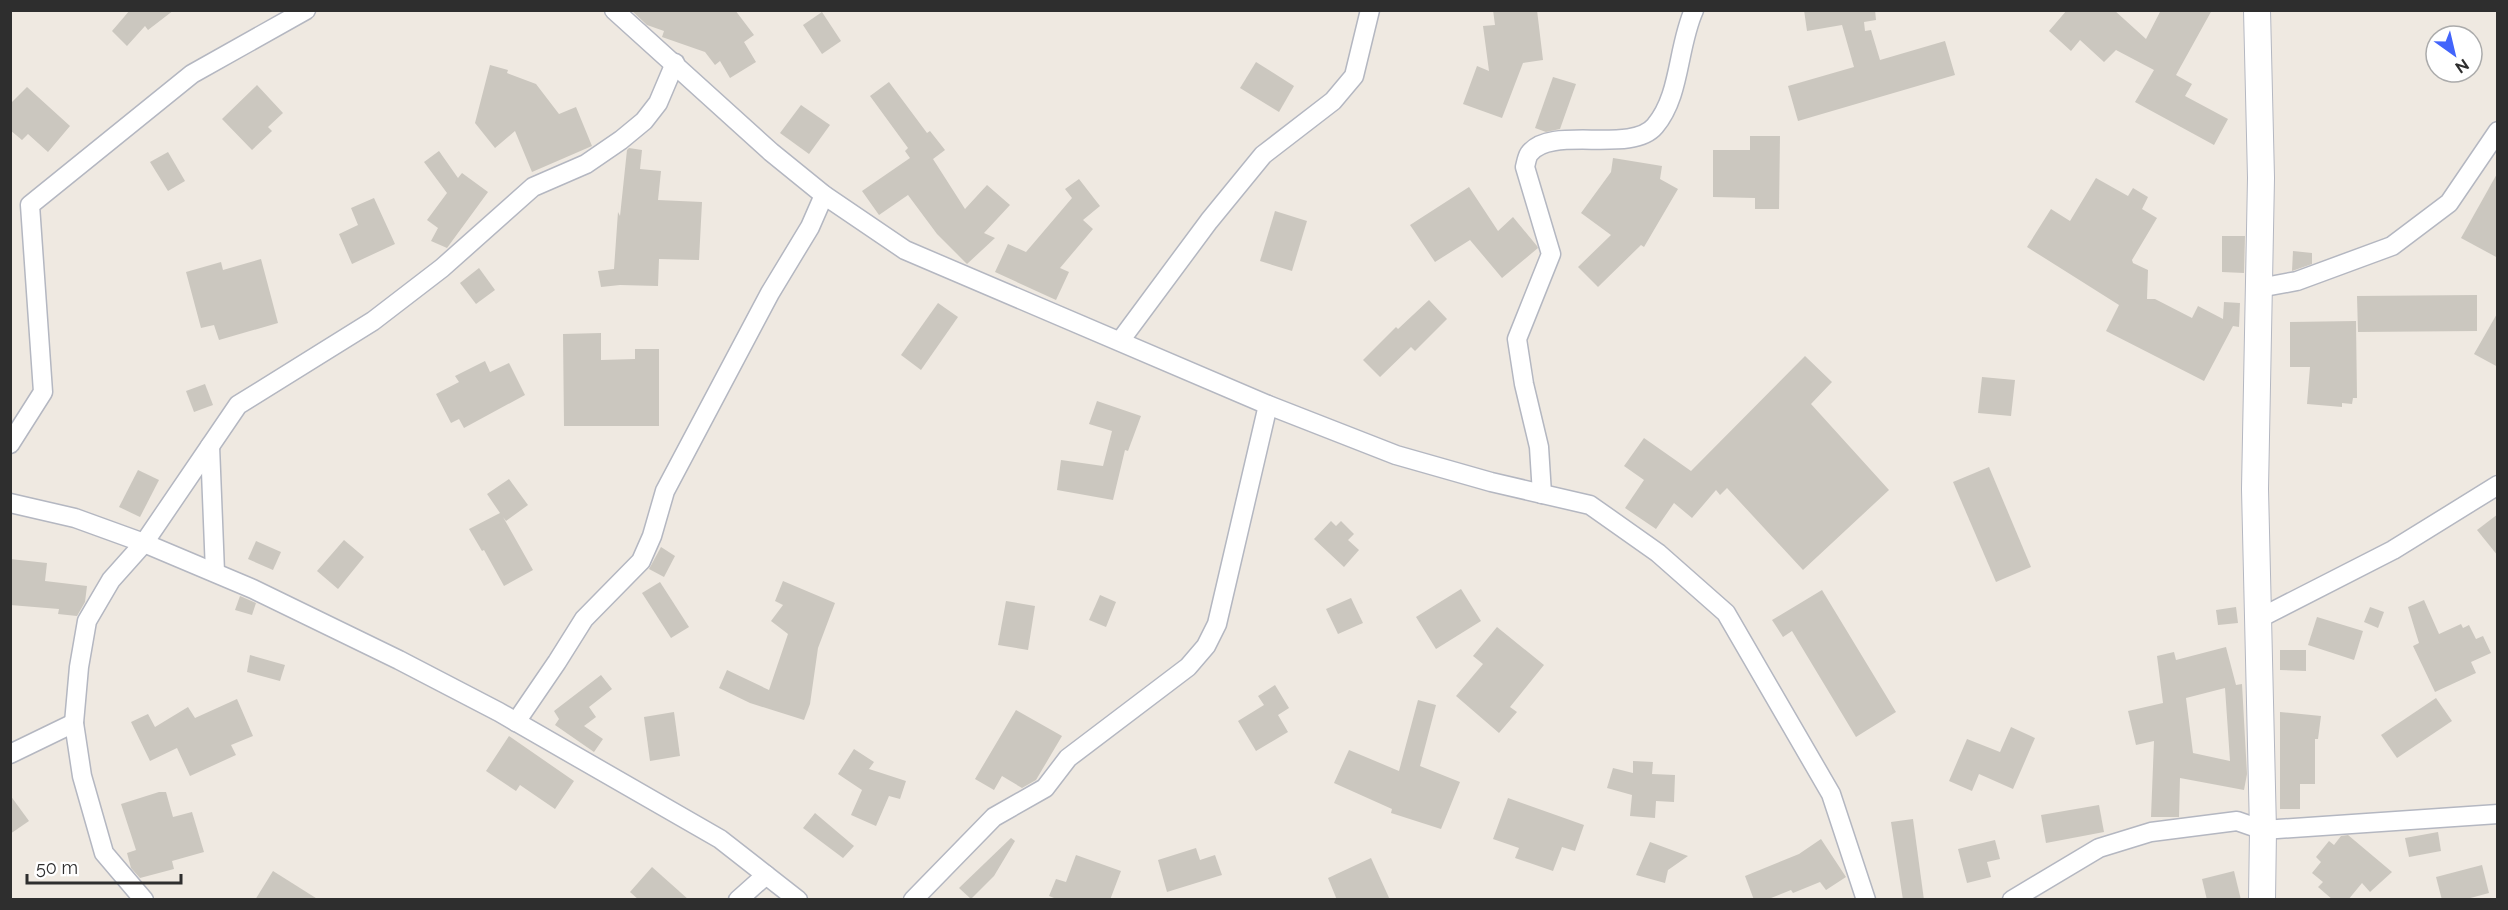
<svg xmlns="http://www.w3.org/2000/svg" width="2508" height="910" viewBox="0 0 2508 910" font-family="Raleway,sans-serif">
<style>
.building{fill:#cbc7bf;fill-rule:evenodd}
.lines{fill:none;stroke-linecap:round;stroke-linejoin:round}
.street-casing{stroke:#b4b7c1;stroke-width:21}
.secondary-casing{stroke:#b4b7c1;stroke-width:28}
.street{stroke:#fff;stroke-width:18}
.secondary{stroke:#fff;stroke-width:26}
</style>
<rect width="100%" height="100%" fill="#efe9e1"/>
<g class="building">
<polygon points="130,10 174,10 148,30 145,26 127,46 112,31"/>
<polygon points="631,10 735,10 754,35 744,42 756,62 730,78 720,61 715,65 705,52 662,37 664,31 647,25"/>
<polygon points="1493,10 1537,10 1543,60 1523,63 1502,118 1463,104 1477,66 1489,71 1483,26 1495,25"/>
<polygon points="1804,10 1875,10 1876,20 1864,22 1865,31 1871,30 1880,60 1945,41 1955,75 1798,121 1788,86 1854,67 1842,25 1807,31"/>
<polygon points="2067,10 2114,10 2146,39 2161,10 2212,10 2176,75 2192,84 2185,96 2228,119 2214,145 2135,102 2154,70 2116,50 2104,62 2080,40 2071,51 2049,31"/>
<polygon points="822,12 841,41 822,54 803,25"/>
<polygon points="1256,62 1294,86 1279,112 1240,88"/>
<polygon points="490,65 508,70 507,73 536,84 559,114 576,107 592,146 532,172 515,131 495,148 475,123"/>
<polygon points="1553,77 1576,84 1560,129 1546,132 1535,128"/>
<polygon points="889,82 927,133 930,131 945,150 933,159 965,209 987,185 1010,205 984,233 995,238 967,264 937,234 908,195 879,215 862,191 910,158 905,151 908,148 870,96"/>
<polygon points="257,85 283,113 268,127 272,131 252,150 222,119"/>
<polygon points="27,87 70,126 48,152 28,134 22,140 10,130 10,104"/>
<polygon points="801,105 830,125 809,154 780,133"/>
<polygon points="1750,136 1780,136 1779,209 1755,209 1755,198 1713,197 1713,150 1750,150"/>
<polygon points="629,148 642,150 640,169 661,171 658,200 702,202 699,260 659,259 658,286 620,285 601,287 598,271 614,269 618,212 620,216 627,150"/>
<polygon points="439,151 458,178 462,173 488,192 447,248 431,241 438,228 427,220 447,193 424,162"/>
<polygon points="168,152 185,181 168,191 150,162"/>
<polygon points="1613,158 1662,166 1660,179 1678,189 1644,247 1641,245 1598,287 1578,267 1611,235 1581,213 1611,172"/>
<polygon points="2498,172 2498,258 2461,238"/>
<polygon points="2096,178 2128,196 2133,188 2148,197 2142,209 2157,218 2132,260 2133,263 2148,270 2147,299 2155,299 2192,318 2198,306 2223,319 2224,302 2240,303 2239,327 2233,326 2204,381 2106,331 2119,305 2027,247 2051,209 2070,221"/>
<polygon points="1079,179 1100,206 1083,220 1093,229 1060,268 1069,272 1056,300 995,272 1008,244 1026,252 1072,198 1065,189"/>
<polygon points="1469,187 1498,231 1513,217 1537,246 1538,248 1502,278 1470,240 1435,262 1410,225"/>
<polygon points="374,198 395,244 352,264 339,234 358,225 351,208"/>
<polygon points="1275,211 1307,221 1292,271 1260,261"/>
<polygon points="2222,236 2245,236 2244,273 2222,272"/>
<polygon points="2293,251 2312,253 2312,264 2292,271"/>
<polygon points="261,259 278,323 219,340 214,325 201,328 186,272 221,262 223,270"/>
<polygon points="479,268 495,290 476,304 460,283"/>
<polygon points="2477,295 2477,331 2358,332 2357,296"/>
<polygon points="1429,300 1447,319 1415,351 1411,347 1380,377 1363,360 1396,327 1398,329"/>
<polygon points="938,303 958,317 921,370 901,355"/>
<polygon points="2498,312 2498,367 2474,354"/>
<polygon points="2356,321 2357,398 2353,398 2352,404 2342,403 2342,407 2307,404 2310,367 2290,367 2290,322"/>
<polygon points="601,333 601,360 635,359 635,349 659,349 659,426 564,426 563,334"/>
<polygon points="1805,356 1832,382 1811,404 1889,490 1803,570 1727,488 1720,495 1716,490 1692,518 1674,503 1656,529 1625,508 1644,480 1624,466 1644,438 1691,471"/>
<polygon points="485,361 490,372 509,363 525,395 464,428 459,419 451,423 436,394 459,382 455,376"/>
<polygon points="1982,377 2015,380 2011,416 1978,413"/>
<polygon points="205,384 213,405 194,412 186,391"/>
<polygon points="1097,401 1141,416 1128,451 1125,450 1113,500 1057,490 1061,460 1103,466 1112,431 1089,424"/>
<polygon points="1989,467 2031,567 1996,582 1953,482"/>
<polygon points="138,470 159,480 140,517 119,507"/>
<polygon points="509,479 528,505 506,521 503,517 533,570 504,586 484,550 482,551 469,529 500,513 487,494"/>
<polygon points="2498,514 2498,556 2477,530"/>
<polygon points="1331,521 1336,526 1341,521 1354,534 1348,540 1359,550 1344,567 1314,539"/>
<polygon points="344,540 364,557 338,589 317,571"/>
<polygon points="256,541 281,552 273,570 248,559"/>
<polygon points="661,547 675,556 664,577 649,569"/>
<polygon points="10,559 47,563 45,581 87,586 85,602 77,616 58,614 59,609 10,605"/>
<polygon points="783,581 835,603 818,648 810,704 804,720 750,703 719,688 727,670 769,690 788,634 771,621 783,605 775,601"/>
<polygon points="660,582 689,627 671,638 642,593"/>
<polygon points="1461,589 1481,621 1436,649 1416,617"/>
<polygon points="1822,590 1896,712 1856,737 1792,631 1783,637 1772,620"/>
<polygon points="1100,595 1116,602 1106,627 1089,620"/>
<polygon points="240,596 256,603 252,615 235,610"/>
<polygon points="1351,598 1363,623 1338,634 1326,609"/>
<polygon points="2424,600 2439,634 2461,624 2463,628 2469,625 2476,639 2483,636 2491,653 2471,662 2476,673 2435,692 2413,646 2419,643 2408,607"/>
<polygon points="1006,601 1035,606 1028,650 998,645"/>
<polygon points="2236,607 2238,623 2218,625 2216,610"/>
<polygon points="2370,607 2384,612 2378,628 2364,622"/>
<polygon points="2317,617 2363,631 2354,660 2308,645"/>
<polygon points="1497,627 1544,665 1510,707 1517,712 1499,733 1456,696 1483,664 1473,656"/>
<path d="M2226,647L2236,685L2242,684L2247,774L2244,790L2180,778L2179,817H2151L2154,741L2136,745L2128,711L2163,703L2157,656L2174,652L2176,660ZM2225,688L2230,761L2193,753L2186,698Z"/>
<polygon points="2280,650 2306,650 2306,671 2280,670"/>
<polygon points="250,655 285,665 280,681 247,672"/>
<polygon points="601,675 612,689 589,707 596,717 584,726 603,739 594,752 555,725 559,719 554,711"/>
<polygon points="1275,685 1289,708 1278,715 1288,732 1256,751 1238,721 1264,705 1258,696"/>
<polygon points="2436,698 2452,721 2397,758 2381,735"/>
<polygon points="237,699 253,736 231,745 236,755 190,776 177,748 150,761 131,722 148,714 155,727 188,707 195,718"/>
<polygon points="1418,700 1436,705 1420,766 1460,782 1441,829 1391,813 1392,809 1334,783 1349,750 1399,771"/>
<polygon points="1016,710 1062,736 1036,780 1022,788 1002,776 994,790 975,779"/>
<polygon points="674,712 680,756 650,761 644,717"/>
<polygon points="2280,712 2321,716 2318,739 2315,739 2315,784 2300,784 2300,809 2280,809"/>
<polygon points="2011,727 2035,738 2013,789 1979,774 1972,791 1949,781 1967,739 2000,752"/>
<polygon points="509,736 574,781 555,809 520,785 516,791 486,771"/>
<polygon points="854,749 874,762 869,769 906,781 900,799 889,796 876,826 851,815 862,790 838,774"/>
<polygon points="1633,761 1653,762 1652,774 1675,775 1674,802 1656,801 1655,818 1630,816 1632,795 1607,788 1613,768 1633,773"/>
<polygon points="159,792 166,792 173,817 192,812 204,852 172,861 174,869 140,878 131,868 127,853 136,850 121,804"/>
<polygon points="10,795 29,821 10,834"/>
<polygon points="1508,798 1584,825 1575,851 1562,847 1553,871 1515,858 1519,848 1493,839"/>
<polygon points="2099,805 2104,832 2046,843 2041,815"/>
<polygon points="815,813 854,846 843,858 803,828"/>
<polygon points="1913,819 1924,900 1903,900 1891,822"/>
<polygon points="2438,832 2441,851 2409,857 2405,838"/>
<polygon points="2348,835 2392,872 2370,892 2362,883 2348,900 2333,900 2318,887 2323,882 2312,873 2321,862 2316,857 2329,841 2334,845 2341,836"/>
<polygon points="1011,838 1015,841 994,876 971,899 959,888"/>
<polygon points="1821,839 1846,877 1826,890 1820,882 1793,893 1791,890 1766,900 1754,900 1745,876 1799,854"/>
<polygon points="1995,840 2000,859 1987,862 1991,877 1967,883 1958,849"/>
<polygon points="1650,842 1688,856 1668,870 1665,883 1636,875"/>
<polygon points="1196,848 1200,860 1215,855 1222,875 1167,892 1158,860"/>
<polygon points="1076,855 1121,871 1110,900 1059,900 1049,896 1056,879 1066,882"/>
<polygon points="1371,858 1390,900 1337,900 1328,878"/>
<polygon points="2482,865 2489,893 2463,900 2442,900 2436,877"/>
<polygon points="652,867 689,900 639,900 630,892"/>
<polygon points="273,871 319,900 255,900"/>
<polygon points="2234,871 2241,900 2207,900 2202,879"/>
</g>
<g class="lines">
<g class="street-casing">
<g id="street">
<polyline points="614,10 771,152 824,195 905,250 1268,405 1396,455 1491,482 1590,505 1658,553 1726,613 1831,794 1866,900"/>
<polyline points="2259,288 2297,281 2392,246 2449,203 2498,131"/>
<polyline points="1120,341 1209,221 1263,155 1333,101 1354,76 1370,10"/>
<polyline points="10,444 43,392 30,205 192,74 306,10"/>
<polyline points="210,446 215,572"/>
<path d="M1542,494L1539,447L1524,384L1517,339L1551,254L1525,167C1526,163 1527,157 1529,154C1550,124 1631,155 1655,126C1681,95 1677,48 1694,10"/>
<polyline points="10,503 75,518 144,543 253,589 399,660 499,712 720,839 798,900"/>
<polyline points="2258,619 2393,550 2498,485"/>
<polyline points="516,722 557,662 584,619 641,561 652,536 665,491 770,293 810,227 824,195"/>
<polyline points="10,754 74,723"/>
<polyline points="144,900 104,853 82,776 74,723 79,667 87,621 111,580 144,543 238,405 373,321 442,268 533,187 586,164 621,140 644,121 658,103 675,63"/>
<polyline points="738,900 766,875"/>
<polyline points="913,900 994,817 1045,788 1068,758 1188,667 1206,646 1217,624 1268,405"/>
<polyline points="2012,900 2099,848 2151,832 2237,821 2263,830 2498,814"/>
</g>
</g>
<g class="secondary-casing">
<polyline id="secondary" points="2257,10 2261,178 2255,489 2263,830 2262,900"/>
</g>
<use href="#street" class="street"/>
<use href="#secondary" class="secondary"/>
</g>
<rect width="2508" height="910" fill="none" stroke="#2e2e2e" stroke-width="24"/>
<g transform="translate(2454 54) rotate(146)"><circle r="28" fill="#ffffff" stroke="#ababab" stroke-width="1.5"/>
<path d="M0-4.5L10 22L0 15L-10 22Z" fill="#4264fb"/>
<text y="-9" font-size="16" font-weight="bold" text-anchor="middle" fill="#2e2e2e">N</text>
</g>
<path d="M27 874v9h154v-9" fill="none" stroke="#2e2e2e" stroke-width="3"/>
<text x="36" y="874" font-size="18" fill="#2e2e2e" stroke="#ffffff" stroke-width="4.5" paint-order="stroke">50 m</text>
</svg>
